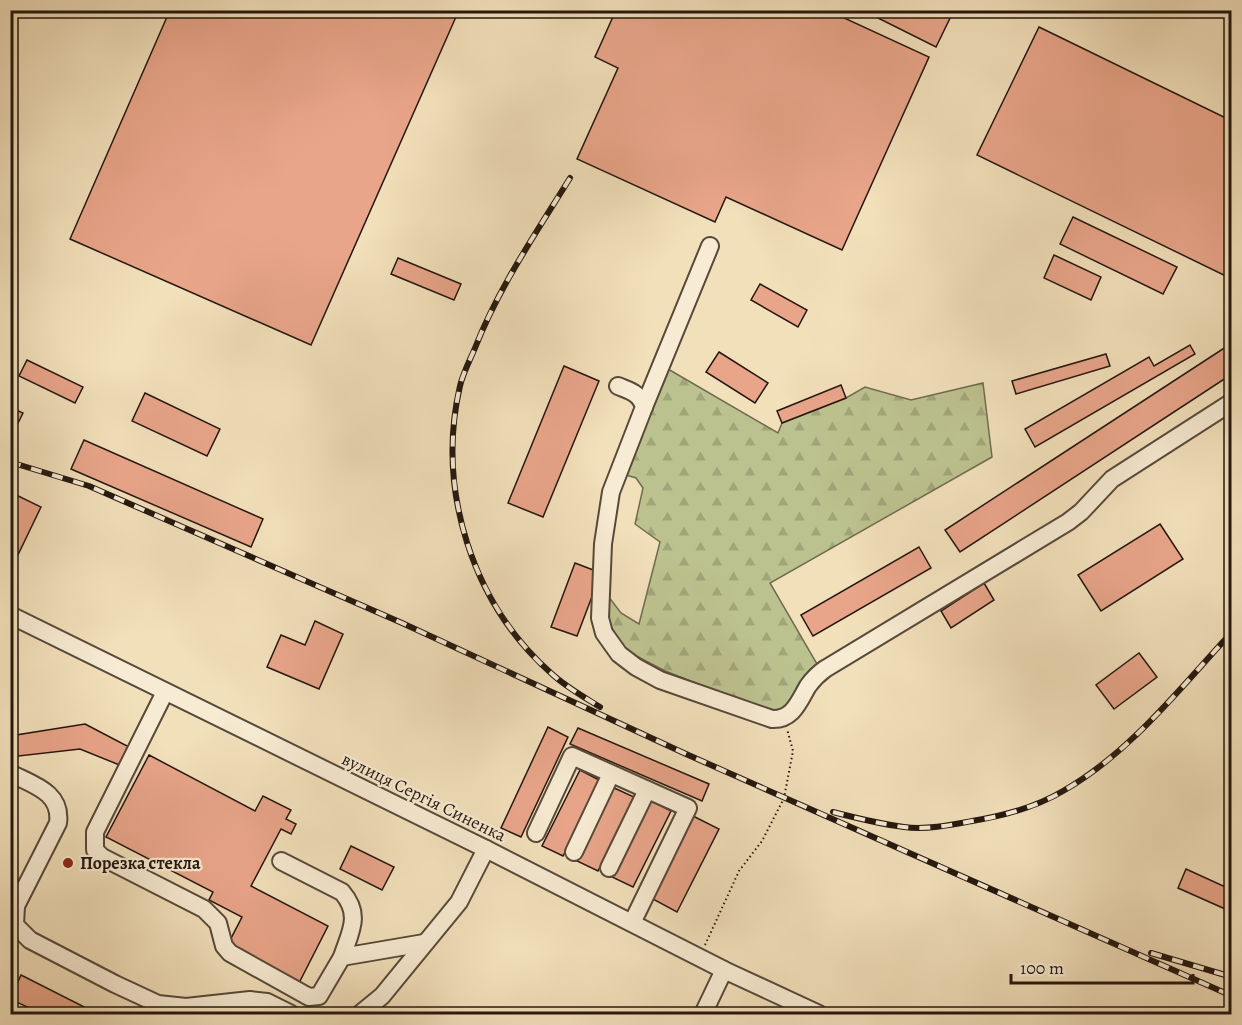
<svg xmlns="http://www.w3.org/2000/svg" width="1242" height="1025" viewBox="0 0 1242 1025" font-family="Alegreya,serif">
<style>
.forest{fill:url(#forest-firs);stroke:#706c4f;stroke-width:1.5}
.building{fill:#e9a58a;stroke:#24170f;stroke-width:1.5}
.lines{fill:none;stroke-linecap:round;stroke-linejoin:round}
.minor-casing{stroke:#58493a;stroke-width:20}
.path{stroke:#24170f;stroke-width:2;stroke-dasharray:1.5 3;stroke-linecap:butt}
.minor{stroke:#f7ebd3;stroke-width:16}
.rail-casing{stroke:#24170f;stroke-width:6}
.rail{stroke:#f7ebd3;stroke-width:4;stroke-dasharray:11;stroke-linecap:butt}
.poi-dot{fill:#8f2418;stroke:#f7ebd3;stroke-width:2}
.labels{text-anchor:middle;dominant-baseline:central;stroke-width:4.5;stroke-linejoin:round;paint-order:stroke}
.street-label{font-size:18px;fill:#24170f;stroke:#f7ebd3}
.poi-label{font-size:18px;font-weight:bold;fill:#24170f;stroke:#f7ebd3;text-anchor:start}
</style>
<defs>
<pattern id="forest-firs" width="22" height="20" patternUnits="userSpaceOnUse" patternTransform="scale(1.5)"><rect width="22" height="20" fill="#bcc28f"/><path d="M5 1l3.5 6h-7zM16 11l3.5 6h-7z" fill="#a1a67a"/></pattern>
</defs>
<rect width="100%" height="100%" fill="#f2e0bb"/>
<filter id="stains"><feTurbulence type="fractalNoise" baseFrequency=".00333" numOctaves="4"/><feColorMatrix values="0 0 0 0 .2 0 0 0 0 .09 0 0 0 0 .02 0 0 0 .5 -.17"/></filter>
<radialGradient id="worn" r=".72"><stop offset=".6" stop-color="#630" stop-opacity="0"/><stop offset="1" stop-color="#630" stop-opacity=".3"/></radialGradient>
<polygon class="forest" points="668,369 778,433 782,423 846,398 865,387 911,400 983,383 992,457 770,583 817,664 788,708 772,713 665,671 625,650 610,625 605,592 621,613 639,624 660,542 635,524 643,488 636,478 626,475"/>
<g class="building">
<polygon points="170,10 459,10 311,345 70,239"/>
<polygon points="616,10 827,10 929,57 842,250 726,197 715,222 577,159 618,68 595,57"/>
<polygon points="862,10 954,10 936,47"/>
<polygon points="1039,27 1232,121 1232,279 977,155"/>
<polygon points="1073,217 1177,267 1163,294 1060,244"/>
<polygon points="1054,255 1101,277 1091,300 1044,278"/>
<polygon points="398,258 461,284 454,300 391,274"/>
<polygon points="760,284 807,310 798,327 751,300"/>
<polygon points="1232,343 1232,374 960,552 945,530"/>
<polygon points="1190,345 1195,354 1035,447 1025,429 1149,357 1154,366"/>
<polygon points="719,352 768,383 755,403 706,372"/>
<polygon points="1106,354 1110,366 1016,394 1012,381"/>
<polygon points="27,360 83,387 75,403 19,376"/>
<polygon points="564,366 599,381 543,517 508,503"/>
<polygon points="841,385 846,398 782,423 777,411"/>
<polygon points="145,393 220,429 207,456 132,421"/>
<polygon points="10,407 23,413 10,439"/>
<polygon points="84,440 263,519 251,547 71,469"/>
<polygon points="10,492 41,507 14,563 10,562"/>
<polygon points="1160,524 1183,559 1101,611 1078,575"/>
<polygon points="919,547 931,568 813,636 801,615"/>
<polygon points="575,563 601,573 577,636 551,627"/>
<polygon points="984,583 994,600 951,628 941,611"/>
<polygon points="315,621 343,634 319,689 267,667 281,635 305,645"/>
<polygon points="1139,653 1157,677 1114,709 1096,685"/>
<polygon points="85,724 131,748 122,766 80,749 10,757 10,736"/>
<polygon points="548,727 568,737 521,837 501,828"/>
<polygon points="578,728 709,784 702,801 570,744"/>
<polygon points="149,755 255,811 263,796 291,810 286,819 296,824 291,834 281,829 251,886 328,926 298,985 226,948 242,917 209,900 213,892 106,837"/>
<polygon points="580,770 601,781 563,856 542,846"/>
<polygon points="612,787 634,797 598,871 577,861"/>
<polygon points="650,800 671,811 633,887 612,877"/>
<polygon points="693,816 719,829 677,912 651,898"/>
<polygon points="351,846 394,867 382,890 340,869"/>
<polygon points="1186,869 1232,890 1232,912 1178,888"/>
<polygon points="21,975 98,1014 42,1014 10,999"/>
</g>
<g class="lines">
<g class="minor-casing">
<g id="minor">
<path d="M618,386C630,391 640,393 644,407L611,492L603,544L600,618L604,633L619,654L636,667L660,680L772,719C793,720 799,701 808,686C813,679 818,674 825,669L1068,522L1081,512L1112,479L1232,402"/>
<polyline points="644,407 710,246"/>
<polyline points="10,615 486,849 724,970 819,1014"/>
<polyline points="165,692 95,832 95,850 102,857 204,909 218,923 224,946 230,953 309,997 319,996 342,957 424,943"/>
<path d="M10,773C33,785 62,792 58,823L16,906"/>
<polyline points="536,833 572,756 688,808 632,923"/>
<polyline points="574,852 611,774"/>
<path d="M281,861L342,892C362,915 350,932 342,957"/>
<polyline points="609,868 647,790"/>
<polyline points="10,903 16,906 15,925 30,940 115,984 158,1004 186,1007 250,1000 267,1002 291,1014"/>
<polyline points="360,1014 382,996 459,902 486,849"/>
<polyline points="703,1014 724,970"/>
</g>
</g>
<polyline class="path" points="705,945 739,871 762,841 784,798 793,751 787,729"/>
<use href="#minor" class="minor"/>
<g class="rail-casing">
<g id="rail">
<path d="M570,178C536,233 499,287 475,348C470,360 463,373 460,386C436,489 472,604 552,674C566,687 584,697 600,707"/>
<polyline points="10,462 89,486 402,623 686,754 1232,996"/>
<path d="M833,812C856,818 880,824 904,827C926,830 951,825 972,821C1003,816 1036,807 1063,791C1130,753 1180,688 1232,632"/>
<polyline points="1151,953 1232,977"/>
</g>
</g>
<use href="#rail" class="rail"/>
</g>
<circle class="poi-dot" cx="68" cy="863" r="6"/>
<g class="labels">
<g class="street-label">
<text transform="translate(424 797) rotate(26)">вулиця Сергія Синенка</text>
</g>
<g class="poi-label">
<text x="80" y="863">Порезка стекла</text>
</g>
</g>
<rect width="1242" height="1025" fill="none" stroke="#f2e0bb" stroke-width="36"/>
<rect x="12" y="12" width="1218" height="1001" fill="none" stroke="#24170f" stroke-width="3"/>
<rect x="18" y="18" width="1206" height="989" fill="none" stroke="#24170f" stroke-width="1.5"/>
<path d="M1011 974v9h182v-9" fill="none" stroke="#24170f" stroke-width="3"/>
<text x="1020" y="974" font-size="18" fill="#24170f" stroke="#f7ebd3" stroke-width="4.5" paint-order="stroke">100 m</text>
<rect width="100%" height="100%" filter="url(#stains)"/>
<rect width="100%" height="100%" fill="url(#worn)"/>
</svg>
